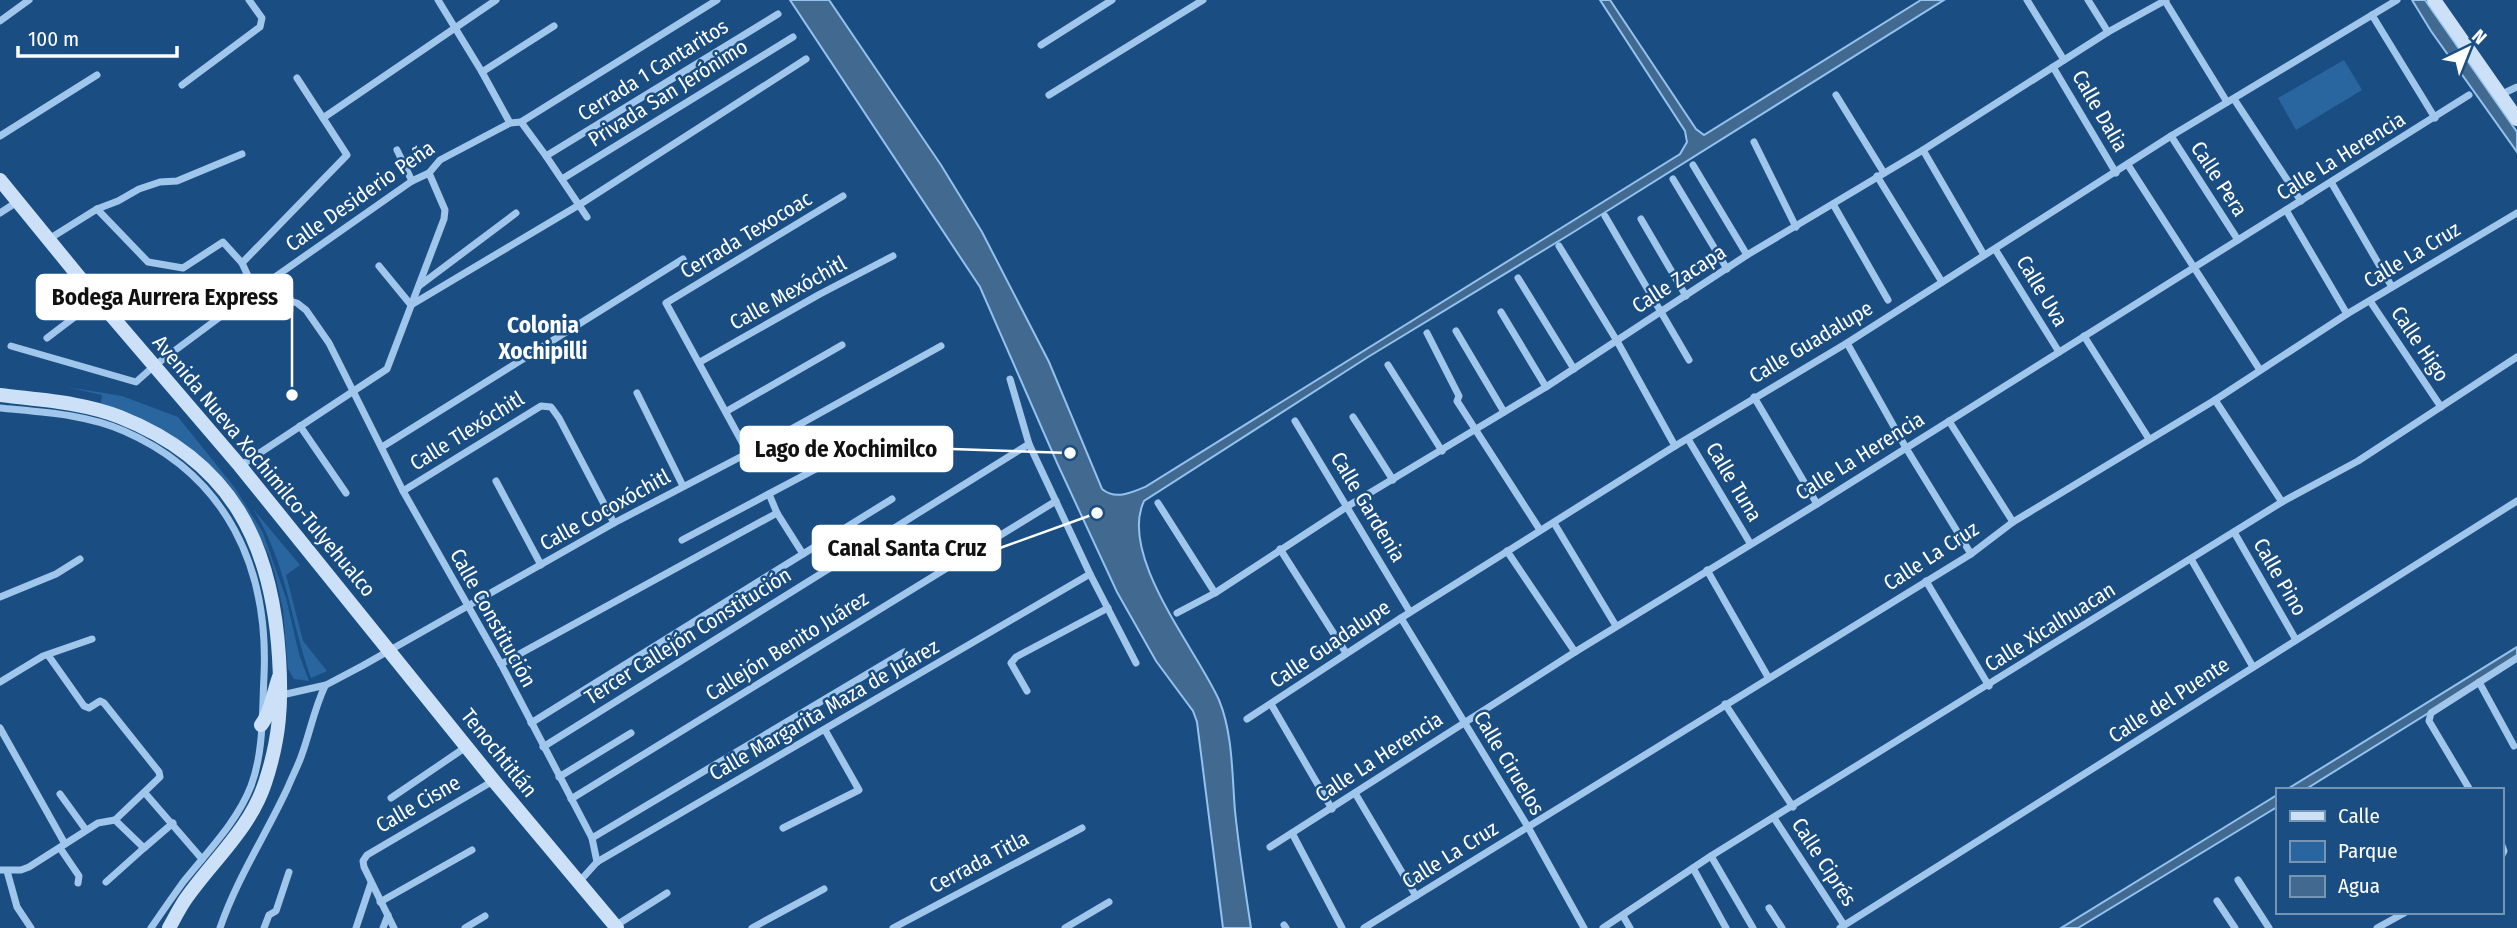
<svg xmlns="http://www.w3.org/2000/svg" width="2517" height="928" viewBox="0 0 2517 928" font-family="'Fira Sans Condensed',sans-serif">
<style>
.green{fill:#2966a0}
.water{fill:#426990;stroke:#92c2ed;stroke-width:2}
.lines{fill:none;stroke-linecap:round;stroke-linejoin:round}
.street{stroke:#a0c6eb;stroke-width:7}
.secondary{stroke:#cce1f8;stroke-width:14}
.labels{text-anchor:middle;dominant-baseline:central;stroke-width:5;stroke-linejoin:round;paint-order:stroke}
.street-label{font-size:21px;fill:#fff;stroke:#1a4e83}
.neighbourhood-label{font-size:23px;font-weight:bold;fill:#fff;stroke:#1a4e83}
.leader{fill:none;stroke:#fff;stroke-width:2.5}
.callout-dot{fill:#fff;stroke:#1a4e83;stroke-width:2.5}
.callout{fill:#fff;stroke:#fff;stroke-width:2.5}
.callout-label{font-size:23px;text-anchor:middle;font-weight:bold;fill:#111}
</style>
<rect width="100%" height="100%" fill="#1a4e83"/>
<g class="green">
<polygon points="2344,60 2362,90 2296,130 2278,98"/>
<polygon points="67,387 122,396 178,417 235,488 263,533 286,598 299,654 309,681 294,679 288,669 283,609 275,574 269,555 247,513 176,439 133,415 101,403 102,395"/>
<path d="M253,509L300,565L286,575L303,641L327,671L311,678C290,620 287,563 253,509Z"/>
</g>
<g class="water">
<path d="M790,0H829L941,165L982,232L1049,362L1102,489C1115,500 1131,493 1145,487L1680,154L1687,142L1685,131L1600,0H1610L1696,129L1704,135L1921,0H1944L1572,233L1368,357L1144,501C1118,556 1197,650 1219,700C1233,734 1232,775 1235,811C1239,850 1245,889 1251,928H1223L1197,722L1193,711L1156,661L1117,592L1058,465L980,287Z"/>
<polygon points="2412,0 2425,0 2517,132 2517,152 2431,31"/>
<polygon points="2517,647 2517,658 2306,789 2286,790"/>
<polygon points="2277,795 2277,807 2078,928 2061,928"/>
</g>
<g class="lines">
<g class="street">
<polyline points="438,0 482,72 510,123 521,122 546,156 587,217"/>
<polyline points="2027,0 2064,60"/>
<polyline points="2088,0 2108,32"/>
<polyline points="2165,1 2227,102"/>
<polyline points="2372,15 2435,118"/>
<polyline points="0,21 29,0"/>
<polyline points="1041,45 1112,0"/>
<polyline points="2053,67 2116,173"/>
<polyline points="482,72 554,26"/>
<polyline points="182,85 260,27 262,18 249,0"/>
<polyline points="1049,95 1203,0"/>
<polyline points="1836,95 1884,173"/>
<polyline points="2500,95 2517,87"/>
<polyline points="2234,99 2301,201"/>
<polyline points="323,118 496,0"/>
<polyline points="521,122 717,0"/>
<polyline points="0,136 97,75"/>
<polyline points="2171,136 2238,240"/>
<polyline points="1754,142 1796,227"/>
<polyline points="397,150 412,181"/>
<polyline points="1923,150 1984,255"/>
<polyline points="546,156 778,14"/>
<polyline points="1693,165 1747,255"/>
<polyline points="2128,165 2260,370"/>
<polyline points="1877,176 1942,282"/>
<polyline points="562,179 793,37"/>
<polyline points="1673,179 1727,269"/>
<polyline points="2331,182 2392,287"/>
<polyline points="1833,204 1888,300"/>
<polyline points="97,209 148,262 183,268 223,242 242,263 255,291 297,303 306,310 329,343 403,491 501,664 592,838 597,862"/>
<polyline points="2286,210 2347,314"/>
<polyline points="0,213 17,202"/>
<polyline points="1605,216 1689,360"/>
<polyline points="1641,219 1686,296"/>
<polyline points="49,239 97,209 118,201 139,189 160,182 177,181 242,154"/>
<polyline points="1559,246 1617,341 1675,446"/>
<polyline points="1995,249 2059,352"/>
<polyline points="242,263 347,155 297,78"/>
<polyline points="379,266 411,305 579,205 806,59"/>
<polyline points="1518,278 1574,369"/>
<polyline points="419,286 516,213"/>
<polyline points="2370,301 2441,407"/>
<polyline points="1501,312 1546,387"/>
<polyline points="1456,331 1504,412"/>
<polyline points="1427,333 1459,396 1457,401 1540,530"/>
<polyline points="2084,336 2149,439"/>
<polyline points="47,338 97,300"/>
<polyline points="1847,343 1906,448 1971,554"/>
<polyline points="11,346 136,382 154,366 255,291 412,181 429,173 440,160 510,123"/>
<polyline points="700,362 820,294 893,256"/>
<polyline points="1388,365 1442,451"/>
<polyline points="1010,379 1029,444 1090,574 1136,663"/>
<polyline points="637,393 683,486"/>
<polyline points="1754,397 1817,504"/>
<polyline points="2215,400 2282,502"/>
<path d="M0,408C41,412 86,414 124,431C227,476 269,568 264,676C262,712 264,751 251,786C237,822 208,851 184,881C173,896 162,912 151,928"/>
<polyline points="727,411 842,345"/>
<polyline points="1353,417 1393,480"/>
<polyline points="1295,421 1410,612"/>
<polyline points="1949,421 2013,522"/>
<polyline points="300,426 346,493"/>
<polyline points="1688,439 1750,543"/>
<polyline points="382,447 683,259"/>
<polyline points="748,453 666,303 843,196"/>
<polyline points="240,466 387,369 444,219 445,210 429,173"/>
<polyline points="496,481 541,565"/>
<polyline points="403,491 541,406 551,407 559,418 614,523"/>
<polyline points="769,494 777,513 803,554 892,499"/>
<polyline points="1158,503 1215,593"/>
<polyline points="1554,523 1616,626"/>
<polyline points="2234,532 2296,640"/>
<polyline points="682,540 831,461"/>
<polyline points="1280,549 1346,653"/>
<polyline points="1507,551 1575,652"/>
<polyline points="2191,559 2253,667"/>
<polyline points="1707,570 1768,677"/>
<polyline points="1926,581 1989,686"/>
<polyline points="0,597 56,574 80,559"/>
<polyline points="1177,613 1215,593 1348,506 1546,387 1747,255 1923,150 2108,32 2166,0"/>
<polyline points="1401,618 1528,827 1584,928"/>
<polyline points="501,664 777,513"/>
<polyline points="0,682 43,656 92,639"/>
<polyline points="2479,682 2514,746"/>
<polyline points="1027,691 1011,663 1016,657 1108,608"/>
<polyline points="282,695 326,685 362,666 614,523 748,453 941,346"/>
<polyline points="1271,704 1332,809"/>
<polyline points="1725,704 1793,807"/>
<polyline points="1247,719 1401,618 1675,446 1847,343 2171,136 2397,0"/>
<polyline points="531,723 803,554"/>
<polyline points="0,728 65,844"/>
<polyline points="543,747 1029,444"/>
<polyline points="559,777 631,733"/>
<polyline points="2470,790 2429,721 2431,713 2517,658"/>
<polyline points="145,793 202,859"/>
<polyline points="1355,793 1416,896"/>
<polyline points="60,794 86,830"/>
<polyline points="391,798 466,747"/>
<polyline points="571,799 1056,501"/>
<polyline points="1774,818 1844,925"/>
<polyline points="115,820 144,848 173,823"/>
<polyline points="783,828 859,790 825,730"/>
<polyline points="1292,833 1342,928"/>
<polyline points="592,838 904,652"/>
<polyline points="2501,843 2504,851 2501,857"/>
<polyline points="1270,847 1575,652 1817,504 2469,95"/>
<polyline points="60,848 79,876 78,883"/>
<polyline points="1711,856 1753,928"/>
<polyline points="1693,868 1726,928"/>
<polyline points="0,870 21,870 29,867 98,823 115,820 160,777 159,772 104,703 100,701 89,708 84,706 48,655"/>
<polyline points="7,871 17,907 31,928"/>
<polyline points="2238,880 2269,928"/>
<polyline points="106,882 144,848"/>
<polyline points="579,882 597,862 1090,574"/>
<polyline points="2217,901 2235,928"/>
<polyline points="380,902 472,850"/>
<polyline points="1769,908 1782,928"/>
<polyline points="1623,916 1630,928"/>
<polyline points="1284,925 1286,928"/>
<polyline points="615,926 667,893"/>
<path d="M220,928C237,878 266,835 288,787C292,777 297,768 301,757C310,733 314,709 325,686"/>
<polyline points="264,928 269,915 276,911 289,872"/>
<polyline points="356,928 371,883"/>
<polyline points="383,928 388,915"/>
<polyline points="394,928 364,867 363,861 367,855 493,781"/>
<polyline points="465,928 485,916"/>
<polyline points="752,928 824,889"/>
<polyline points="893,928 1082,828"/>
<polyline points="1065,928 1109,902"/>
<polyline points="1364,928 1971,554 2013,522 2215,400 2347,314 2517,213"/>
<polyline points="1603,928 1711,856 2282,502 2358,461 2517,357"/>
<polyline points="1840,928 2517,501"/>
<polyline points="2377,928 2406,912"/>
</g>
<g class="secondary">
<polyline points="2434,0 2517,119"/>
<polyline points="0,180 98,300 240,466 494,781 617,928"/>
<path d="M0,395C39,400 83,402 120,417C231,461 272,543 279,657C282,703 280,738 265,783C250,829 212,861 185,900C179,909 174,919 169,928"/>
<path d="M261,725C271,713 273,693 279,677"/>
</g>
</g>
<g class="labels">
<g class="street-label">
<text transform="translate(653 70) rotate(-32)">Cerrada 1 Cantaritos</text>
<text transform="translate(668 93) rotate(-32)">Privada San Jerónimo</text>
<text transform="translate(2100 111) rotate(60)">Calle Dalia</text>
<text transform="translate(2341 156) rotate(-32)">Calle La Herencia</text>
<text transform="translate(2219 179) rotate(57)">Calle Pera</text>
<text transform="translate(360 196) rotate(-35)">Calle Desiderio Peña</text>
<text transform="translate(746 235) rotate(-31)">Cerrada Texocoac</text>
<text transform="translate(2412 255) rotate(-31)">Calle La Cruz</text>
<text transform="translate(1679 279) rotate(-33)">Calle Zacapa</text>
<text transform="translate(2042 291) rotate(59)">Calle Uva</text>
<text transform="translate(788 293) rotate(-29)">Calle Mexóchitl</text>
<text transform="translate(1811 342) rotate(-31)">Calle Guadalupe</text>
<text transform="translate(2420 344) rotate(56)">Calle Higo</text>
<text transform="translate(467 431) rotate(-32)">Calle Tlexóchitl</text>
<text transform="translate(1860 456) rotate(-32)">Calle La Herencia</text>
<text transform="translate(264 466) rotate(50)">Avenida Nueva Xochimilco-Tulyehualco</text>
<text transform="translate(1734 482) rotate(59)">Calle Tuna</text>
<text transform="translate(1368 507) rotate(59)">Calle Gardenia</text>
<text transform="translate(605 510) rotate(-29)">Calle Cocoxóchitl</text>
<text transform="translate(1931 556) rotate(-33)">Calle La Cruz</text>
<text transform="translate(2280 577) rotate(60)">Calle Pino</text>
<text transform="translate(493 618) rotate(61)">Calle Constitución</text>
<text transform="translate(2050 627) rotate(-32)">Calle Xicalhuacan</text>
<text transform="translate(688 636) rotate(-32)">Tercer Callejón Constitución</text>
<text transform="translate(1330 644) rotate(-34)">Calle Guadalupe</text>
<text transform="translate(787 646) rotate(-32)">Callejón Benito Juárez</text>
<text transform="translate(2169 700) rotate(-33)">Calle del Puente</text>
<text transform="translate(824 710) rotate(-30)">Calle Margarita Maza de Juárez</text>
<text transform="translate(499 753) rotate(51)">Tenochtitlán</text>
<text transform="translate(1379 757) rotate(-33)">Calle La Herencia</text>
<text transform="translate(1509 763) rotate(59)">Calle Ciruelos</text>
<text transform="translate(418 804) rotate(-30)">Calle Cisne</text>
<text transform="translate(1450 855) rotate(-32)">Calle La Cruz</text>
<text transform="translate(979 862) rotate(-28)">Cerrada Titla</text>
<text transform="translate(1824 862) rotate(57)">Calle Ciprés</text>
</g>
<g class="neighbourhood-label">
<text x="543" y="325">Colonia<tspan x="543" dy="26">Xochipilli</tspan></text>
</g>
</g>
<path class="leader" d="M292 395L292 297M1070 453L952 449M1097 513L1000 548"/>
<g class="callout-dot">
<circle cx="292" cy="395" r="7"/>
<circle cx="1070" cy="453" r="7"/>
<circle cx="1097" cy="513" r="7"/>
</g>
<g class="callout">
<rect x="37" y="275" width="255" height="44" rx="7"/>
<rect x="741" y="427" width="211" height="44" rx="7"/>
<rect x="813" y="526" width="187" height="44" rx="7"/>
</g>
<g class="callout-label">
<text x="165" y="305">Bodega Aurrera Express</text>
<text x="846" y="457">Lago de Xochimilco</text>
<text x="907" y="556">Canal Santa Cruz</text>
</g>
<rect x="2276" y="788" width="228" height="126" fill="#1a4e83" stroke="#7695b5" stroke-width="2"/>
<rect x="2290" y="811" width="35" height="10" fill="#cce1f8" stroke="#7695b5" stroke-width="2"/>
<text x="2338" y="823" font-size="21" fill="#ffffff">Calle</text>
<rect x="2290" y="841" width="35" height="21" fill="#2966a0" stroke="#7695b5" stroke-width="2"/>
<text x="2338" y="858" font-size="21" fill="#ffffff">Parque</text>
<rect x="2290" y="876" width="35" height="21" fill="#426990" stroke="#7695b5" stroke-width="2"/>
<text x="2338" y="893" font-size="21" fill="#ffffff">Agua</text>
<g transform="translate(2468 49) rotate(43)" stroke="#1a4e83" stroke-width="5" paint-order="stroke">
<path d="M0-5L12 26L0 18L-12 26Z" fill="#ffffff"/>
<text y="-10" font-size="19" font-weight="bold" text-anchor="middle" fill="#ffffff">N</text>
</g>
<path d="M18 46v10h159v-10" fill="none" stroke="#ffffff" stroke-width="3.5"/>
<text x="28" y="46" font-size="21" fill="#ffffff" stroke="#1a4e83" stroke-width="5" paint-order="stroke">100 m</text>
</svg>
